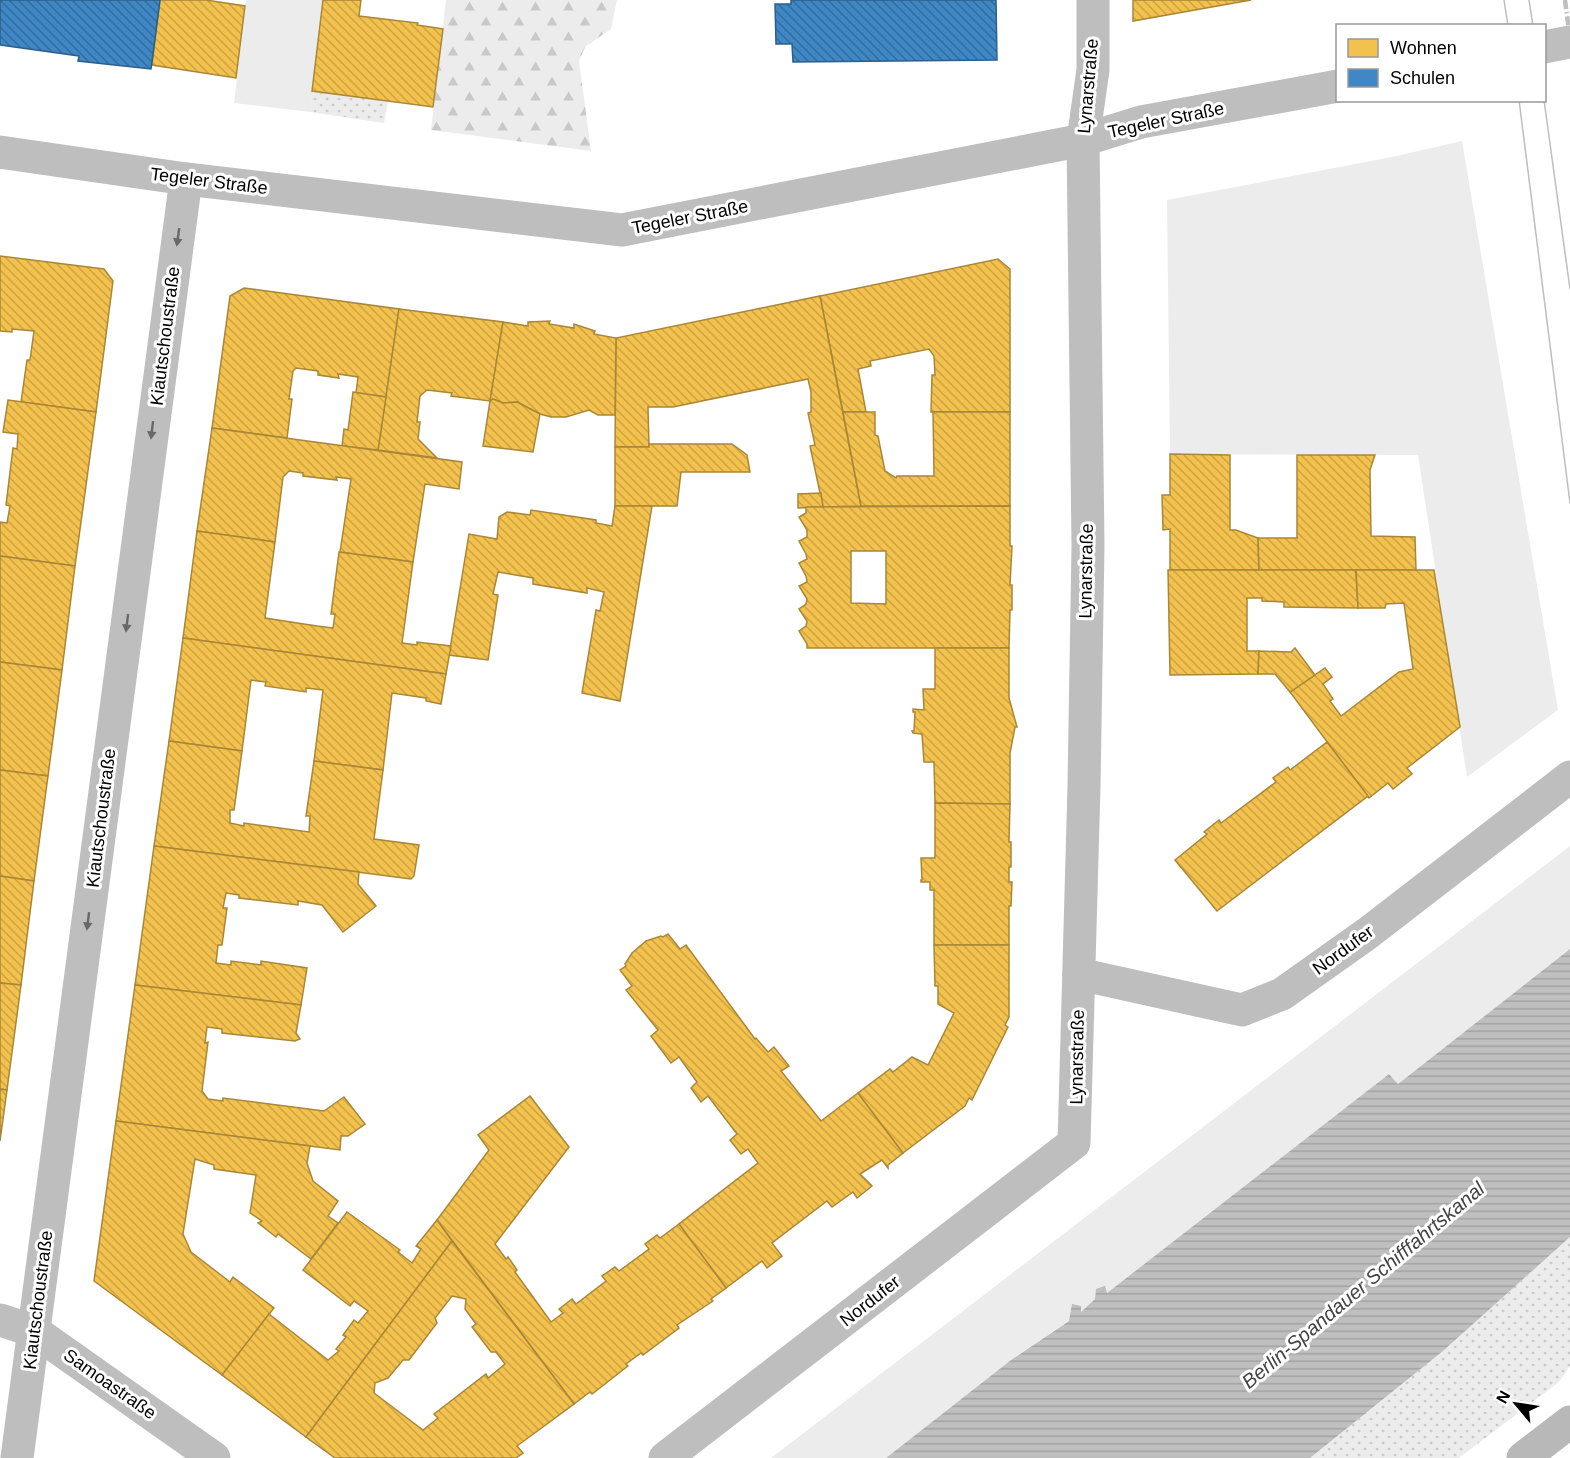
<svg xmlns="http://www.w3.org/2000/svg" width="1570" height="1458" viewBox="0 0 1570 1458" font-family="Arial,sans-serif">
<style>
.grass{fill:url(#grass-dots)}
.forest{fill:url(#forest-firs)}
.park{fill:#ececec}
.water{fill:url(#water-rules)}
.homes{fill:url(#homes-back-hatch);stroke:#a98737;stroke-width:1.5;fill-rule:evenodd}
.schools{fill:url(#schools-back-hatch);stroke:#2c5f8a;stroke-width:1.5}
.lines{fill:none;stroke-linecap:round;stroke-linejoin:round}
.street{stroke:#bebebe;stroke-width:33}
.secondary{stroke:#b8b8b8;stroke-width:33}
.tram{stroke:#bebebe;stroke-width:1.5}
.rail{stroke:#bebebe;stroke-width:4.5;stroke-dasharray:9 3 1.5 3;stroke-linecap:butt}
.oneway{fill:#686868}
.labels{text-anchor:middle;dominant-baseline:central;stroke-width:6;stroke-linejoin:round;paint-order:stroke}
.street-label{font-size:18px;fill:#000;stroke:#fff}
.water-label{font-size:20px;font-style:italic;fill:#444;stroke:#fff}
</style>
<defs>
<pattern id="grass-dots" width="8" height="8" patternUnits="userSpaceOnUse" patternTransform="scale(1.5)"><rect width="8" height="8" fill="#ececec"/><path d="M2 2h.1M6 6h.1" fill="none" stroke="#c9c9c9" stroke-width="1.8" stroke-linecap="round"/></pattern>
<pattern id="forest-firs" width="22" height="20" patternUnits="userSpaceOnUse" patternTransform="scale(1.5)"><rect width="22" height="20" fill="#ececec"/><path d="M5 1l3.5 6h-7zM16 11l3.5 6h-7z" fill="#c9c9c9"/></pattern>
<pattern id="water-rules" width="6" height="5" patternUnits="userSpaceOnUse" patternTransform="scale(1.5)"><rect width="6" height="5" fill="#bfbfbf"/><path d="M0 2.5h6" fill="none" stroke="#a2a2a2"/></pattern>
<pattern id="homes-back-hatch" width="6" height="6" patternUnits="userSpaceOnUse" patternTransform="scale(1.5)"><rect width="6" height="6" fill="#f2c14e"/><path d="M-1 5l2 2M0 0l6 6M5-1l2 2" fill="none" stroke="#cea442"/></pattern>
<pattern id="schools-back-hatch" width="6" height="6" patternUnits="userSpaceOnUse" patternTransform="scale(1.5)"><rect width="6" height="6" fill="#3f88c5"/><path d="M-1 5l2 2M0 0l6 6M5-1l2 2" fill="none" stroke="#326d9e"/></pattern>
</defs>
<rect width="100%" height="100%" fill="#fff"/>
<g class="grass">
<polygon points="312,91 388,101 384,123 310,112"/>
<polygon points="1570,1237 1570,1366 1559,1382 1459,1458 1310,1458 1443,1351"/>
</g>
<polygon class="forest" points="446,0 617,0 611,29 585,47 579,61 591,151 431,130"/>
<g class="park">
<polygon points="246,0 323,0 310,112 234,103"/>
<polygon points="1462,141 1558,710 1467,777 1418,455 1170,454 1167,200 1392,157"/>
<polygon points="1570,846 1570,949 1398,1084 1389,1074 1107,1293 1095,1299 1080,1313 1011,1360 886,1458 771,1458"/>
</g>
<polygon class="water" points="1570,949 1570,1237 1443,1351 1310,1458 886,1458 1011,1360 1069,1321 1072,1304 1081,1306 1081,1312 1095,1299 1096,1289 1105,1286 1107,1293 1389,1074 1398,1084"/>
<g class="homes">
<polygon points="160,0 206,0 245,6 236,78 152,65"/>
<polygon points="323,0 361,0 359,16 418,23 417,25 443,29 433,107 312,91"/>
<polygon points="1133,0 1251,0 1133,21"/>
<polygon points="0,256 104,269 113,281 96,412 21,402 27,360 30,360 34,331 12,329 12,332 0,331"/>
<polygon points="998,259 1010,269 1010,412 931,412 932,375 935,375 934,356 929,349 870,361 871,366 858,369 866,412 843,412 820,296"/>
<polygon points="244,288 399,309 386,397 356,393 358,377 338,374 339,378 318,375 318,371 296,368 293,371 289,399 292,399 287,438 212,428 230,296"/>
<polygon points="820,296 861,506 823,507 810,446 815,445 808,413 811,412 811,392 808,379 673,407 648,407 649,447 615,447 616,338"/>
<polygon points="399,309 503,322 490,401 451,396 452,393 427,390 420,396 417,422 420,422 418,439 437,458 378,450"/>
<polygon points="550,321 549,324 574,328 574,324 595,331 594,334 616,338 615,415 598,415 589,410 566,417 551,417 540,414 517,402 503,403 493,399 490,401 503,322 528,326 528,322"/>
<polygon points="353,392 386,397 378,450 342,446 344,429 348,430"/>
<polygon points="493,399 503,403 517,402 540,414 533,452 483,446 490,401"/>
<polygon points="8,400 96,412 75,566 0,556 0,522 7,523 10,506 6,505 13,448 17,449 18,434 3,432"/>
<polygon points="843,412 875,412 875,435 878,436 885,471 896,478 897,476 934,476 933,412 1010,412 1010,506 861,506"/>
<polygon points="212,428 462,462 459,489 425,484 413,562 340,552 351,479 336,477 337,480 303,476 303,473 289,471 283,477 275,542 197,531"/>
<polygon points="649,444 732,444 747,455 750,472 681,472 677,506 615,506 615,447 649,447"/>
<polygon points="1170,454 1230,455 1230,530 1236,530 1258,538 1259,570 1170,570 1170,529 1163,530 1162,495 1170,495"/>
<polygon points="1297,455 1375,455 1370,470 1371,536 1415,537 1416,570 1259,570 1258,538 1297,538"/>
<polygon points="821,493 823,507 798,508 798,494"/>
<polygon points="615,506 652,506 620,701 582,693 596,610 600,611 604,592 587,588 587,593 533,584 533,578 498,572 493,594 498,595 488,660 449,655 469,534 497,539 499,517 507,512 530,515 531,510 596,520 596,523 612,526"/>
<path d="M1010,506V546H1012L1010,585H1012V610H1010L1009,648H807V644L799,631L806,626L807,621L799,609L806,604L807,599L799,586L807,582L806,576L799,563L807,559L806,554L799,541L807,537V530L799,517L806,513V507ZM851,551H886V604L851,603Z"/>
<polygon points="197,531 275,542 265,618 317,626 333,628 335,614 331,614 339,552 413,562 402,643 417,645 417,642 451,646 446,674 183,638"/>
<polygon points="0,556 75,566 62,670 0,662"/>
<polygon points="1168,570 1356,570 1358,608 1284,607 1284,602 1262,601 1262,598 1247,598 1247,651 1259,651 1258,674 1170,675"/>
<polygon points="1356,570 1434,570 1460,727 1407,768 1412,774 1393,789 1388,783 1369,798 1290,692 1325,668 1332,677 1323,684 1333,699 1330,701 1341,716 1399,672 1413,669 1404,603 1386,604 1385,608 1358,608"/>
<polygon points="183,638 446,674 441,704 426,701 426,698 392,693 383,770 314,761 323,690 306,688 306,692 265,686 266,682 251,680 242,751 169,741"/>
<polygon points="935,648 1009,648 1009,698 1017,727 1015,727 1010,753 1010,804 935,803 934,762 924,762 922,734 913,733 912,731 914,731 915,712 913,712 913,709 924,710 923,689 935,689"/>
<polygon points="1295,648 1315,675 1290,692 1275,674 1258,674 1259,651 1291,652"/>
<polygon points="0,662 62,670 48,776 0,770"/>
<polygon points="169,741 242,751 234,810 230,810 230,823 244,826 244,823 309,832 310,816 306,816 314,761 383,770 374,839 419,845 414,876 411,879 154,846"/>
<polygon points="1327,742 1368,796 1217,911 1175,860 1207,834 1204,832 1219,820 1221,823 1276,782 1273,778 1288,767 1290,770"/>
<polygon points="0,770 48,776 34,881 0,876"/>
<polygon points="935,803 1010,804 1009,842 1011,842 1011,867 1009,867 1009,882 1012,882 1011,906 1009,906 1009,945 934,945 934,890 930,890 930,882 921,882 921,880 922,880 921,858 935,858"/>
<polygon points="154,846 359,872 358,884 376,906 343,932 322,905 298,901 298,905 239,898 239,895 226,893 223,908 227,908 222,945 218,945 216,963 231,965 231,961 261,965 261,961 307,968 301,1005 135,985"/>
<polygon points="0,876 34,881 21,985 0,983"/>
<polygon points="668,934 680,949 686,945 755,1039 756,1038 768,1052 774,1047 789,1066 781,1071 821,1121 858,1093 903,1153 888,1165 888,1168 882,1160 860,1174 872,1186 857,1198 853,1192 832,1207 827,1201 772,1243 782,1256 767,1268 762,1261 726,1288 679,1224 758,1163 748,1149 741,1154 730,1140 737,1134 708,1096 701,1102 691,1088 697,1082 679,1057 671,1063 651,1036 658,1030 626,990 632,986 620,970 626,966 625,964 632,953 646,941 661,936 663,937"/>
<polygon points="934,945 1009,945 1009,1017 1005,1025 1008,1027 972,1100 969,1098 965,1106 903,1153 858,1093 890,1069 893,1072 912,1057 928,1065 954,1013 938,1004 938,986 935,986"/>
<polygon points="0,983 21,985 7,1090 0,1089"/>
<polygon points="135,985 301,1005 296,1033 300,1039 295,1041 222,1033 222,1029 207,1027 205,1043 208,1042 202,1091 208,1099 223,1101 223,1098 324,1111 344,1097 365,1124 348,1136 341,1136 340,1150 116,1121"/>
<polygon points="0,1089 7,1090 0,1141"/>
<polygon points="530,1096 569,1147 495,1244 506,1259 508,1257 517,1270 515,1272 551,1322 563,1313 559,1309 572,1299 576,1304 606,1281 602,1276 615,1267 619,1271 649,1249 645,1244 657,1235 660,1238 679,1224 726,1288 711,1299 713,1301 677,1325 679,1328 643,1355 641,1353 626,1364 628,1366 592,1394 590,1392 574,1404 437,1220 489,1150 478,1135"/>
<polygon points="116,1121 310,1146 307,1163 313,1181 338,1201 328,1216 338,1223 311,1259 278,1234 276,1237 258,1223 262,1221 250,1213 256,1175 214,1169 214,1165 195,1159 183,1234 191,1252 230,1282 233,1277 274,1308 222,1375 94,1281"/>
<polygon points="347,1212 400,1250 398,1252 412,1263 421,1249 416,1246 437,1220 452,1241 306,1437 222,1375 269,1314 328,1360 339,1351 336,1349 346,1337 343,1335 354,1320 358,1323 368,1311 354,1301 350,1306 303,1270"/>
<path d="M452,1241L574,1404L517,1446L523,1453L516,1458H335L306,1437ZM452,1296L466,1299L465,1309L476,1324L472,1327L491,1352H496L505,1364L488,1378L486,1374L434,1414L438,1418L423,1430L374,1393L375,1383L388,1378L403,1360H409L437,1323L435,1318Z"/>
</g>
<g class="schools">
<polygon points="0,0 160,0 151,69 78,61 79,56 0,45"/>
<polygon points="791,0 996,0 997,60 793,62 792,44 776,44 775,4 791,4"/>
</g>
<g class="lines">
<g class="street">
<polyline points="1544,47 1570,42"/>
<polyline points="0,152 186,179 622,230 1083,140 1141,122 1338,86"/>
<polyline points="1079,974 1242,1010 1282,994 1368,933 1570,777"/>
<polyline points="0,1320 34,1331 214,1458"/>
<polyline points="17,1458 186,179"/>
<polyline points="665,1458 1074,1143 1084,786 1088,546 1083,140 1093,70 1093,0"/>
</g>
<polyline class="secondary" points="1523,1458 1570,1422"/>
<g class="tram">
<polyline points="1504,0 1508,26"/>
<polyline points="1529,0 1533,26"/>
<polyline points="1519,100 1570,503"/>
<polyline points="1544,100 1570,289"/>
</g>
<polyline class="rail" points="1565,0 1570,39"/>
</g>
<defs><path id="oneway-solid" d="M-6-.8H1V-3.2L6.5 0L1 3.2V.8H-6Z" transform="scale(1.5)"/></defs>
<g class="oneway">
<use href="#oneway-solid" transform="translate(178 237) rotate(98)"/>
<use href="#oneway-solid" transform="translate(152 430) rotate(97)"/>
<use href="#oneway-solid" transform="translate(127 623) rotate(97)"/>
<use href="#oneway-solid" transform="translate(88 921) rotate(97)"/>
</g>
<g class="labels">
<g class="street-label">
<text transform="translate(1088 86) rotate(-85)">Lynarstraße</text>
<text transform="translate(1166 120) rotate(-12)">Tegeler Straße</text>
<text transform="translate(209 181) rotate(7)">Tegeler Straße</text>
<text transform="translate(690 217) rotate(-11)">Tegeler Straße</text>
<text transform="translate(165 336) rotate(-83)">Kiautschoustraße</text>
<text transform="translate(1086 571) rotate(-89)">Lynarstraße</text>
<text transform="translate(101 818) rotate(-83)">Kiautschoustraße</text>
<text transform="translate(1343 950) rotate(-36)">Nordufer</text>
<text transform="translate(1077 1057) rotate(-89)">Lynarstraße</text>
<text transform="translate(38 1300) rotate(-83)">Kiautschoustraße</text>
<text transform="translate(870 1301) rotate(-38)">Nordufer</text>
<text transform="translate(110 1384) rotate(35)">Samoastraße</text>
</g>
<g class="water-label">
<text transform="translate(1363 1285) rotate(-40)">Berlin-Spandauer Schifffahrtskanal</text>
</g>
</g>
<rect x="1336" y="24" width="210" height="78" fill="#ffffff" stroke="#999999" stroke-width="1.5"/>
<rect x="1348" y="39" width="30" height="18" fill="#f2c14e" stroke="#999999" stroke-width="1.5"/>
<text x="1390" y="54" font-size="18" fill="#000000">Wohnen</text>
<rect x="1348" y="69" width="30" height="18" fill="#3f88c5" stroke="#999999" stroke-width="1.5"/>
<text x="1390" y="84" font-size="18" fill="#000000">Schulen</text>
<g transform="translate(1516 1404) rotate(299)" stroke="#ffffff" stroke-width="4.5" paint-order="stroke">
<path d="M0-4.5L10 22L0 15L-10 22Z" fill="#000000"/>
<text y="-9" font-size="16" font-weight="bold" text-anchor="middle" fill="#000000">N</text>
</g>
</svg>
